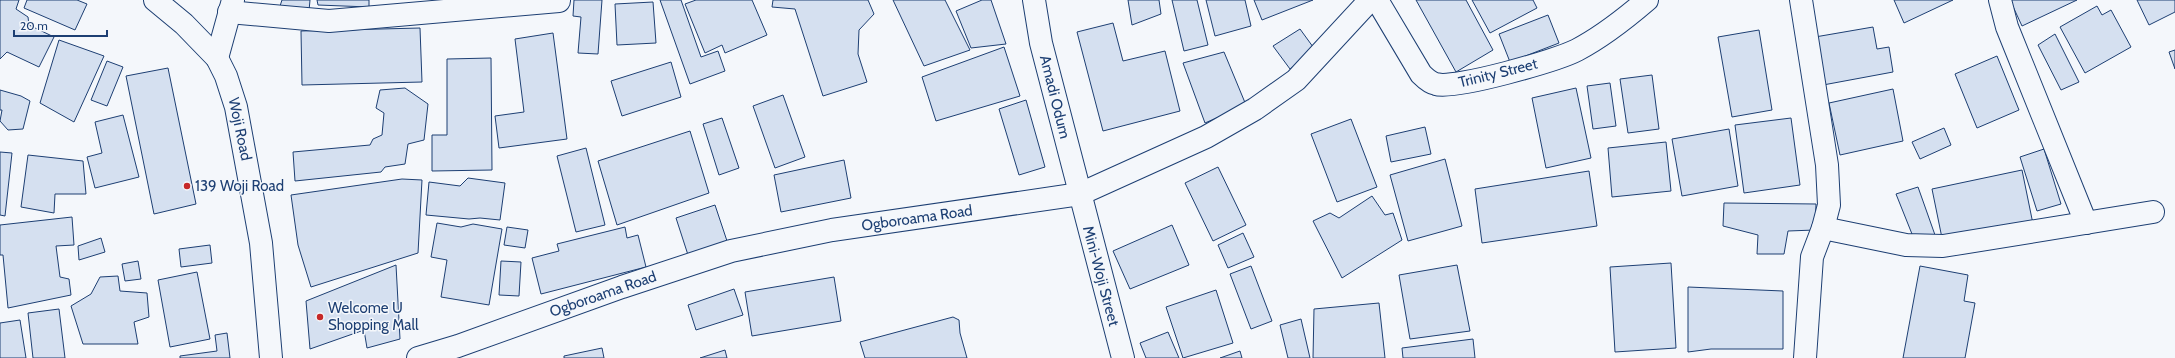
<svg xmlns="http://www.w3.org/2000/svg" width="2175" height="358" viewBox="0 0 2175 358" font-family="Cabin,sans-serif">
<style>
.building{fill:#d5e0f0;stroke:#1d3f73}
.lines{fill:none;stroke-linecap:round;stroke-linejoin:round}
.minor-casing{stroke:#1d3f73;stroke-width:24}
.major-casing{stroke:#1d3f73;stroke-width:24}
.minor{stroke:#f4f7fb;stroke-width:22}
.major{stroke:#f4f7fb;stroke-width:22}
.poi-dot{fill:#c62828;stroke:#f4f7fb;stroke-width:1.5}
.labels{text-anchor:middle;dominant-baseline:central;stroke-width:3;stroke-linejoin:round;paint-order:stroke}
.street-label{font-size:15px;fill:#1d3f73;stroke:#f4f7fb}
.poi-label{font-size:15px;fill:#1d3f73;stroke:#f4f7fb;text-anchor:start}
</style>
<rect width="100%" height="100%" fill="#f4f7fb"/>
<g class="building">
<polygon points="0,0 19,0 16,9 28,17 29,25 54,37 39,67 7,52 0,59"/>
<polygon points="27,0 77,0 87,4 75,30 24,8"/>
<polygon points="282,0 310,0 309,11 280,6"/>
<polygon points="317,0 369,0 369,7 318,5"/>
<polygon points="574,0 602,0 598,54 578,53 581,17 573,16"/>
<polygon points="660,0 681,0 701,57 718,51 725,71 690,84"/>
<polygon points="696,0 752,0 767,35 725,53 722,45 705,53 685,4"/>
<polygon points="773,0 868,0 874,14 859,30 858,54 867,82 823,96 795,9 772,7"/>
<polygon points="893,0 945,0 970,50 924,66"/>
<polygon points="982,0 991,0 1006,44 971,48 956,11"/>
<polygon points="1128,0 1159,0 1161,14 1132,25"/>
<polygon points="1172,0 1197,0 1208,45 1184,51"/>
<polygon points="1206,0 1245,0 1251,26 1215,36"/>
<polygon points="1254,0 1313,0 1262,20"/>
<polygon points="1416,0 1466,0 1493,50 1456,72"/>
<polygon points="1472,0 1533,0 1537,8 1490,33"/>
<polygon points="1894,0 1953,0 1904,23"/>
<polygon points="2010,0 2077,0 2022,26"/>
<polygon points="2137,0 2175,0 2175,12 2149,25"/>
<polygon points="653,2 656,43 617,45 615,4"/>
<polygon points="2097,6 2102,15 2111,10 2131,47 2085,73 2060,27"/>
<polygon points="1548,15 1559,43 1510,62 1499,34"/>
<polygon points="1113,23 1123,61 1165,51 1180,111 1103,131 1077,32"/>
<polygon points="1873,27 1877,49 1889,47 1893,72 1823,85 1815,37"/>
<polygon points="420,28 422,82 302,85 301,31"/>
<polygon points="1300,29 1316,51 1290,69 1273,46"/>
<polygon points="1759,30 1772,110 1732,117 1718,37"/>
<polygon points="553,33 567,139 499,148 495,116 524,112 515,39"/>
<polygon points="2055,34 2079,82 2061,90 2038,45"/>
<polygon points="59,40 104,56 74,122 40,103"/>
<polygon points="1004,47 1020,96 936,121 922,77"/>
<polygon points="2175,50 2175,69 2169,52"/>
<polygon points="1224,52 1246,105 1205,123 1183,63"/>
<polygon points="1997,56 2019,110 1977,128 1955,74"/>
<polygon points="491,58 492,170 432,171 432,135 447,135 447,59"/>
<polygon points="107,61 123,67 107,106 91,100"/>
<polygon points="671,62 681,97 622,116 611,81"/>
<polygon points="168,68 196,204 154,214 126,76"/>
<polygon points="1652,75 1659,129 1628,133 1620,79"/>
<polygon points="1610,83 1616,126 1593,129 1587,86"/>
<polygon points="405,88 428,104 424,140 408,144 405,164 385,167 381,172 295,181 293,152 370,145 373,139 382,135 384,113 376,108 380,90"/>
<polygon points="1576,88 1591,158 1546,168 1532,98"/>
<polygon points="1893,89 1903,141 1840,155 1829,103"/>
<polygon points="0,90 21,96 30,101 23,129 8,130 0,121 2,110 0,110"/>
<polygon points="783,95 805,157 775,168 753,106"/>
<polygon points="1026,100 1045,167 1019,175 999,109"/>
<polygon points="123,115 139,177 95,188 87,157 102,153 95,122"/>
<polygon points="722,118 739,168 719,175 703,124"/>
<polygon points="1791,118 1800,185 1744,193 1735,125"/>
<polygon points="1351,119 1377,187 1337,202 1311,134"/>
<polygon points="1425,127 1431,154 1391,162 1386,136"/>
<polygon points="1944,128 1951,145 1920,159 1912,142"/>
<polygon points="1729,129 1738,186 1682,196 1672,139"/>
<polygon points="690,131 709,193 617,225 598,161"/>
<polygon points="1666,142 1671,191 1612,197 1608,148"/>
<polygon points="586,148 605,225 576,232 557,156"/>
<polygon points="2044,149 2061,204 2037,211 2020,157"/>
<polygon points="0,152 12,153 5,216 0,215"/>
<polygon points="28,155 83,161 86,194 55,194 54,213 21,207"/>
<polygon points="1445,159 1462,226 1408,241 1390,175"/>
<polygon points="844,160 851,198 781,212 774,175"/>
<polygon points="1218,167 1246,225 1213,241 1185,183"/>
<polygon points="2022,170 2033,224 1943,243 1932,189"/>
<polygon points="1589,171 1597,226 1482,243 1475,189"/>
<polygon points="468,178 505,183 500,220 480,218 469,219 426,215 429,182 460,186"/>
<polygon points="402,179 422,180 418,253 311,287 298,245 291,195"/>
<polygon points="1918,187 1935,235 1914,239 1896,194"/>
<polygon points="1372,196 1385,215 1393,213 1402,240 1342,278 1313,221 1330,213 1339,218"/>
<polygon points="1724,203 1816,204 1815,230 1788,231 1784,254 1757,254 1758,235 1723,226"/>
<polygon points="715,205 728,244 689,258 676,218"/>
<polygon points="72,217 74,245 56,246 60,277 69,279 71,295 8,308 3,255 0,255 0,225"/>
<polygon points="437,223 461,227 473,224 502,229 489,305 441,297 447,260 431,257"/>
<polygon points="1172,225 1189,265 1130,289 1113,251"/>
<polygon points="507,227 528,230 525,248 504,245"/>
<polygon points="625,227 627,238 638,235 646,267 541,294 532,258 559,251 557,244"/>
<polygon points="1243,233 1254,257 1228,268 1218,245"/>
<polygon points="101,238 105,252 79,260 78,246"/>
<polygon points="210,245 212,263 181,267 179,249"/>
<polygon points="138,261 141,279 125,281 122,264"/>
<polygon points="501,261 521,262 519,296 499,295"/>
<polygon points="1671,263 1676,348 1615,352 1610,267"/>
<polygon points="396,265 400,339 367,348 364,330 310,349 306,301"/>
<polygon points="1457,265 1470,331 1410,339 1399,275"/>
<polygon points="1251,266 1272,321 1251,329 1230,274"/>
<polygon points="1920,266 1968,275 1964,301 1975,303 1965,358 1903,358"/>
<polygon points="197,272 210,339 170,347 158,280"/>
<polygon points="118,276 120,291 147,293 149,317 134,322 138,344 83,344 71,306 91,294 100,277"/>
<polygon points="834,277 841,321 752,336 745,292"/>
<polygon points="1688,287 1783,291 1783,349 1711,349 1688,352"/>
<polygon points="734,289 743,315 696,330 688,305"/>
<polygon points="1216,290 1233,343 1183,358 1166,307"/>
<polygon points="1379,303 1385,358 1313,358 1314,309"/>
<polygon points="59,309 65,358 33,358 28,313"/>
<polygon points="953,317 959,320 960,333 967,358 865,358 860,342"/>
<polygon points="1301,319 1310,358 1288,358 1280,325"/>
<polygon points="20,320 26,358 0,358 0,323"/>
<polygon points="1168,332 1179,358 1146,358 1140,343"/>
<polygon points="227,333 230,358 180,358 180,356 217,351 215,335"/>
<polygon points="1473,339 1475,358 1403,358 1402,348"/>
<polygon points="602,348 604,358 564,358 564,356"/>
<polygon points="725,350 727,358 700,358"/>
<polygon points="1240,351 1242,358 1220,358"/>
</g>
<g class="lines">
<g class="minor-casing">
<g id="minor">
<polyline points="1034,0 1041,43 1123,358"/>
<path d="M1377,0L1421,74C1425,78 1430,83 1436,84C1454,90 1558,60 1577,50C1602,37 1626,18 1647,0"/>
<polyline points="1801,0 1827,165 1829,205 1823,228 1812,257 1805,358"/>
<polyline points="2000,0 2007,27 2086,223"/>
<polyline points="229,12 329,21 559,1"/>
<polyline points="217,58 233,0"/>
<polyline points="1823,228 1906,245 1943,246 2153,212"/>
<polyline points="418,358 458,346 622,287 731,251 832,230 1080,194 1206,137 1255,109 1296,80 1370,0"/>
</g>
</g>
<g class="major-casing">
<polyline id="major" points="155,0 184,24 217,58 226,76 236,107 261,243 271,358"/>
</g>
<use href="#minor" class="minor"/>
<use href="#major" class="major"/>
</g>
<g class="poi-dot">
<circle cx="187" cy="186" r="4"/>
<circle cx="320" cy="317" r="4"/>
</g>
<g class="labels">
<g class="street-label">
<text transform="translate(1498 73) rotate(-14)">Trinity Street</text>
<text transform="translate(1055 97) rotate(76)">Amadi Odum</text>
<text transform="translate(240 129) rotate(78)">Woji Road</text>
<text transform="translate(917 218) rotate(-8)">Ogboroama Road</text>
<text transform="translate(1101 276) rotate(75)">Mini-Woji Street</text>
<text transform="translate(603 294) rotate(-19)">Ogboroama Road</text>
</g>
<g class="poi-label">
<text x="195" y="186">139 Woji Road</text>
<text x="328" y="308">Welcome U<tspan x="328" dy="17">Shopping Mall</tspan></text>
</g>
</g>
<path d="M14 30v6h93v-6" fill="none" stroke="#1d3f73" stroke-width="2"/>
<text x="20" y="30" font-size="12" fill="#1d3f73" stroke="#f4f7fb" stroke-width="3" paint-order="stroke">20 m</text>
</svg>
